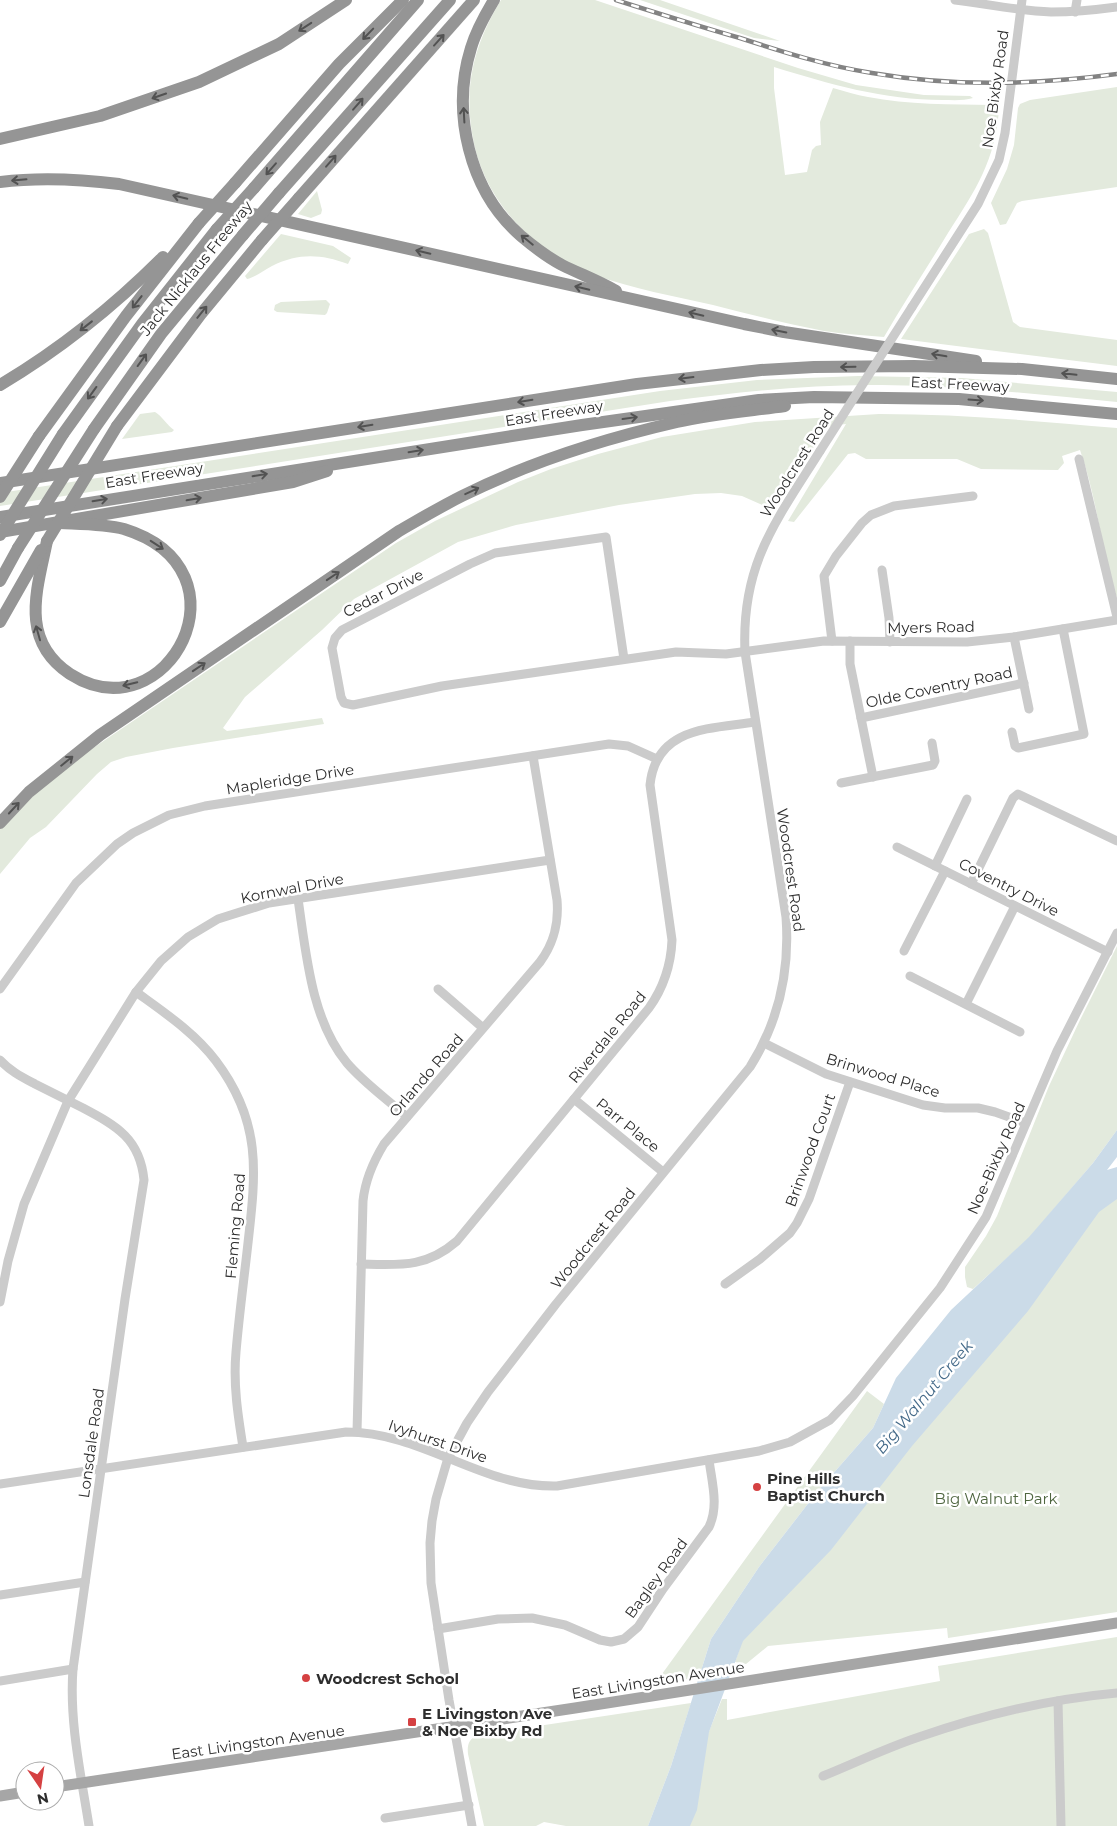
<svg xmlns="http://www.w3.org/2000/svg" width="1117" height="1826" viewBox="0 0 1117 1826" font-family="Montserrat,sans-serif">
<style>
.green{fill:#e3eadd}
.water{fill:#cbdbe8}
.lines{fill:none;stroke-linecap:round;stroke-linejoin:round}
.minor{stroke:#cbcbcb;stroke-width:9}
.major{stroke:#a6a6a6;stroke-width:11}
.highway{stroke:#959595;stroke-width:12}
.rail-casing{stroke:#838383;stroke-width:4.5}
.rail{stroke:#fff;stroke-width:2.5;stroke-dasharray:8;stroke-linecap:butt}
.minor-bridge{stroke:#cbcbcb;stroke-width:9}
.highway-bridge{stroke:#959595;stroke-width:12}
.oneway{stroke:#525252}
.poi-dot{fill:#d54142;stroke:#fff;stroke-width:2}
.labels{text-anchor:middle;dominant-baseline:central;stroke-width:5;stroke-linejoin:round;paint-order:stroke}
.street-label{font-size:15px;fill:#2e2e2e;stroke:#fff}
.poi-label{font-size:15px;font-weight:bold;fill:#2e2e2e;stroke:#fff;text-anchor:start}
.park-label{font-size:15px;fill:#4f6640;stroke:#fff}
.water-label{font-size:16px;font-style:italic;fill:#446a89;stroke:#fff}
</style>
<rect width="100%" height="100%" fill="#fff"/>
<g class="green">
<path d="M501,0H595L798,68L856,85L924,95L970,96L973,98C964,101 952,100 943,100C884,100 829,84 774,67V88L785,175L807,172L812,150L816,146L821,145L820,122L833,88C845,91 856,95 868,97C908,105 951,104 992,105L999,108C996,160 975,191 948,233C927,268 904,302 884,337C864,335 843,334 824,331C786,324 749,314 713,305C674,296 633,289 595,275C533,252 482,200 472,133C464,83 475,43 501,0Z"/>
<polygon points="640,0 660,0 780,41 754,38"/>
<polygon points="1117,87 1117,187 1022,201 1017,203 1006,224 1000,225 991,203 1007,169 1014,145 1018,108 1020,104 1030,100"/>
<polygon points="317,191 322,210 321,214 311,218 298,214"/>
<polygon points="984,229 988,233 1013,322 1020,327 1117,340 1117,366 901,339 969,234"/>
<path d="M281,234L333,246L351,258L348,264C320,254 299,253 272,266C264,270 256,277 247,279L245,276Z"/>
<polygon points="326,300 330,304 327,313 325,315 277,312 274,310 275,305 281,302"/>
<path d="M858,376L962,378L1117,392V402C1039,394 961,386 882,385C811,384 741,392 670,401L0,506V493L660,391L757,380Z"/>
<path d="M155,412C162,416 167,425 174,430L172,432L122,439L140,414Z"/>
<path d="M879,414C959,414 1037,421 1117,428V598C1101,549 1097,498 1080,450L1062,456L1064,463L1058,470L981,469L957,459H866L855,453L848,454L794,522L788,521L846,424L828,426L773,507H767L742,496L721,493L695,494L619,505L516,525L458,542L354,599L322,630L245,697L223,728L227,731L322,718L324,724L173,748L126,757L111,762L97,774L46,827L30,838L0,874V829L39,790L71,763L396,543L435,521L518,482L551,469L598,454L662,437L755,422Z"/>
<polygon points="1117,946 1117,1130 1093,1163 1029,1238 973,1289 967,1287 965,1277 965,1267 986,1236 997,1216 1049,1086 1080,1020"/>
<polygon points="1117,1172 1117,1612 948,1638 947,1628 768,1646 746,1664 735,1662 740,1648 730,1649"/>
<polygon points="867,1391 884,1404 873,1428 817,1492 759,1567 711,1639 699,1677 654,1685"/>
<polygon points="1117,1637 1117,1826 671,1826 722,1699 727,1699 727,1720 940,1681 938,1666"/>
<path d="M691,1703L671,1766L648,1826H566L544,1822L536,1826H484L468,1754C467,1744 469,1739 478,1735Z"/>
</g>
<polygon class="water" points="1117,1130 1117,1157 1107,1170 1117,1167 1117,1199 1099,1212 1028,1311 912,1446 831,1550 743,1641 709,1732 697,1810 690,1826 648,1826 671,1766 711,1639 759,1567 817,1492 873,1428 896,1378 951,1310 1029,1237 1093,1163"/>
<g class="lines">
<g class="minor">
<path d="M955,0C987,4 1019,11 1051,12C1073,12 1095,10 1117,7"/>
<polyline points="1075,12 1077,0"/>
<polyline points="912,307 978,204 999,160 1005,133 1022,0"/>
<polyline points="1079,459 1117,617"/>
<polyline points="882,570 889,618 890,642"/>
<polyline points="1014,637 1029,709"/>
<polyline points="832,641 824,576 836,556 862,523 871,515 894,506 973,496"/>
<polyline points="850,641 850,664 873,777"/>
<polyline points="624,659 606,537 495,553 470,564 342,630 335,638 332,648 341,697 344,703 353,705 442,686 676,652 726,654 824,641 967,642 1014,637 1117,620"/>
<polyline points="861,718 1024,683"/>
<polyline points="1012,732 1015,746 1018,748 1084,734 1063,629"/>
<polyline points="841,783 933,765 935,761 932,743"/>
<polyline points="897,847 1108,952"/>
<polyline points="935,866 967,799"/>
<polyline points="971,884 1013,798 1018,794 1117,841"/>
<path d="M298,899C306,952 311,1020 347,1063C364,1083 387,1099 407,1117"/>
<polyline points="904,951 945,871"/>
<polyline points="910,976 1020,1032"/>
<polyline points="0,989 76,883 117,844 133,833 169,815 205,806 609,744 628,746 657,759"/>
<polyline points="438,989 483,1028"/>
<path d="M136,992C165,1013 195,1033 216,1061C262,1122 256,1172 248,1243C244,1279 239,1316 236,1352C233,1384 238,1416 243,1447"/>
<polyline points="966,1004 1015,906"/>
<polyline points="764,1043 826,1074 923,1105 945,1108 978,1108 995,1112 1026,1123"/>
<path d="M0,1060C10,1071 22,1077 35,1084C51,1092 67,1100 83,1108C117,1126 140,1139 144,1180L125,1299L73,1669C69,1721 81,1775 89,1826"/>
<polyline points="574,1099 663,1172"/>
<path d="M361,1264C400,1265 426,1268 457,1241L649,1008C664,987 671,965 672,940L650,785C656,727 709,729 755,722"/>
<polyline points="725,1284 760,1259 790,1233 797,1223 809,1199 850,1082"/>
<polyline points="0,1302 8,1261 24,1204 68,1101 136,992 161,961 188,937 218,919 269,903 550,860"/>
<path d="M357,1432L363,1201C365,1181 373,1162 384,1144L540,962C554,943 559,924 557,900L533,756"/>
<path d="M0,1484L346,1432C423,1432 482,1488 557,1486L759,1451L790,1442L830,1420L853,1396L940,1288L986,1217L1057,1051L1117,933"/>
<polyline points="0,1595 85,1582"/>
<path d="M438,1629L498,1619L532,1618L565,1625L600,1640L611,1642L624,1639L638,1627L663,1589L709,1527C719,1506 712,1483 709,1460"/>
<polyline points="0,1681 73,1669"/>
<polyline points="1058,1701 1061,1826"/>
<path d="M823,1776C855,1763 886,1748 919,1737C983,1715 1050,1699 1117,1693"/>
<polyline points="385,1818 469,1805"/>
<path d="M472,1826L449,1700L431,1583L430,1543L432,1521L436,1499L448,1458L467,1423L488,1392L556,1304L750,1067C779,1021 790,971 786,917L745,652C741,564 776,521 820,451"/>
</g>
<g class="major">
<polyline points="55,1787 575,1708 1117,1623"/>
<polyline points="0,1796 25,1792"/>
</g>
<g class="highway">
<path d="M494,0C485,15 476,31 471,48C451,112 469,191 521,236C534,247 547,257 562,265C580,274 599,281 616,291"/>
<polyline points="0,139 100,116 199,82 279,44 346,0"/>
<path d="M0,182C40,177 79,179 119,184L744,324L784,332L976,361"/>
<polyline points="235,183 339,64 403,0"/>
<polyline points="254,188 418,0"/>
<polyline points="279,193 450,0"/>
<polyline points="299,198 474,0"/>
<path d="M0,385C59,350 114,306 163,257"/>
<polyline points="117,426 201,314 262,240"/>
<polyline points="94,429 161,334 243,235"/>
<polyline points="63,434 142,324 217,229"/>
<polyline points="39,436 126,316 199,223"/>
<polyline points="0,483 637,384 761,370 814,367 914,366 1022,369 1117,379"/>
<polyline points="0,517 582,425 759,400 814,397 959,399 1117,414"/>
<polyline points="0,532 293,482 327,471"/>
<path d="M47,541C37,590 19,640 70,674C167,736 256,570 124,529C105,524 79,524 60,523"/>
<polyline points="0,581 18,548"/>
<polyline points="0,622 41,550"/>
<path d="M0,823L29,792L100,735L399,531C420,519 440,507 462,496C530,462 603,439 677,422C712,414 749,411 785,406"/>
</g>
<g class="rail-casing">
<path id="rail" d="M616,0C657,13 698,26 740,38C783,52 827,66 872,73C953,87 1035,85 1117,74"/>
</g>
<use href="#rail" class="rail"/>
<polyline class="minor-bridge" points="820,451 912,307"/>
<g class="highway-bridge">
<polyline points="199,223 235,183"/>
<polyline points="217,229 254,188"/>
<polyline points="243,235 279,193"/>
<polyline points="262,240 299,198"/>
<polyline points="0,497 39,436"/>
<polyline points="0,535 63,434"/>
<polyline points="47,541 117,426"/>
<polyline points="18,548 94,429"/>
</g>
</g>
<defs><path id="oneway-shaft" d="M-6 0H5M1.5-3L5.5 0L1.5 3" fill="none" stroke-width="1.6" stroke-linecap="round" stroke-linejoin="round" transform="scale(1.25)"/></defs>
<g class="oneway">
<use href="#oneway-shaft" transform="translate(305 27) rotate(147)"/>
<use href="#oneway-shaft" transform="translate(368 34) rotate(134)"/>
<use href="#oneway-shaft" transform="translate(439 40) rotate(-48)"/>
<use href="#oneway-shaft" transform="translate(159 96) rotate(161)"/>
<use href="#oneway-shaft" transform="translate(358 104) rotate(-49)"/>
<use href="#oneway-shaft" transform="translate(464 115) rotate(-93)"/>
<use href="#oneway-shaft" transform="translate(331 161) rotate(-49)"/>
<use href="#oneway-shaft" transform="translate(271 169) rotate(131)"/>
<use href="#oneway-shaft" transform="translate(19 180) rotate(175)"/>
<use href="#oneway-shaft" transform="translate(180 197) rotate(-167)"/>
<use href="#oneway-shaft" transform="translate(527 240) rotate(-141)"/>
<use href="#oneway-shaft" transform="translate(423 252) rotate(-167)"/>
<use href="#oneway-shaft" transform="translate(582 288) rotate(-167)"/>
<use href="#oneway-shaft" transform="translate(137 302) rotate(128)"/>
<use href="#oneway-shaft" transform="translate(202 312) rotate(-51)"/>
<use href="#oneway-shaft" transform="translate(696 314) rotate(-167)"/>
<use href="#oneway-shaft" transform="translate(86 326) rotate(142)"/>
<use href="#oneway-shaft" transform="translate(779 331) rotate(-169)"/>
<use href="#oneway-shaft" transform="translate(939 355) rotate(-170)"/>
<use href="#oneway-shaft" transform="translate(142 360) rotate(-54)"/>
<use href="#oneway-shaft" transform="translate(848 367) rotate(179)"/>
<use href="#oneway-shaft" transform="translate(1069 374) rotate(-174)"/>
<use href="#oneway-shaft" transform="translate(686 378) rotate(173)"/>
<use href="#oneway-shaft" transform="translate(92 393) rotate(126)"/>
<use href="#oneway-shaft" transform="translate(976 400) rotate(4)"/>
<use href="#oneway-shaft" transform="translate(525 401) rotate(171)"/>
<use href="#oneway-shaft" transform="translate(630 418) rotate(-8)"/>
<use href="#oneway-shaft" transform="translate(365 426) rotate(171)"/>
<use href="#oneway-shaft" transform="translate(416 451) rotate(-9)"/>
<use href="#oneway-shaft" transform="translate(260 475) rotate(-9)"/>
<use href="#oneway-shaft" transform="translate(472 491) rotate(-25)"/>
<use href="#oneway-shaft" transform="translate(194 499) rotate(-10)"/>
<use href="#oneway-shaft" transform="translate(100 500) rotate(-9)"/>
<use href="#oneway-shaft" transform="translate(157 545) rotate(33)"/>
<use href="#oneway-shaft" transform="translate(333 576) rotate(-34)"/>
<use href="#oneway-shaft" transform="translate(38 633) rotate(-106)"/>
<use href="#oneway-shaft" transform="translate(199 667) rotate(-34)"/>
<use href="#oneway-shaft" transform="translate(130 684) rotate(166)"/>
<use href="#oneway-shaft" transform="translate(67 761) rotate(-39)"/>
<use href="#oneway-shaft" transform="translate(14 808) rotate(-47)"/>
</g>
<g class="poi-dot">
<circle cx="757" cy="1487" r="5"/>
<circle cx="306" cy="1678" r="5"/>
<rect x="407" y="1717" width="10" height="10" rx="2.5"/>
</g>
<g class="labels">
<g class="street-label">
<text transform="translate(995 89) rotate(-82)">Noe Bixby Road</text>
<text transform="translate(196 268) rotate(-51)">Jack Nicklaus Freeway</text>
<text transform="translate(960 384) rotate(3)">East Freeway</text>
<text transform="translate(554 413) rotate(-9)">East Freeway</text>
<text transform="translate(797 463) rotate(-58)">Woodcrest Road</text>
<text transform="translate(154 475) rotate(-9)">East Freeway</text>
<text transform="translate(383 593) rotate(-27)">Cedar Drive</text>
<text transform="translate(931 627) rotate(-1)">Myers Road</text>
<text transform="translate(939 687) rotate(-12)">Olde Coventry Road</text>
<text transform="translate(290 779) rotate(-9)">Mapleridge Drive</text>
<text transform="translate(791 870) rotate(82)">Woodcrest Road</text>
<text transform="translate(1009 887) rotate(27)">Coventry Drive</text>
<text transform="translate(292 888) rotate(-11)">Kornwal Drive</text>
<text transform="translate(607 1037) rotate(-51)">Riverdale Road</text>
<text transform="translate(426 1075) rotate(-49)">Orlando Road</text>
<text transform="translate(883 1075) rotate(17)">Brinwood Place</text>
<text transform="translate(628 1125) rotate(39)">Parr Place</text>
<text transform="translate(810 1150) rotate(-70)">Brinwood Court</text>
<text transform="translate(996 1158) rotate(-66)">Noe-Bixby Road</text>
<text transform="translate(235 1226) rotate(-85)">Fleming Road</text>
<text transform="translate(593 1238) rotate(-51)">Woodcrest Road</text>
<text transform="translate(438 1441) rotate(19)">Ivyhurst Drive</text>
<text transform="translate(91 1443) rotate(-82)">Lonsdale Road</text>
<text transform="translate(656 1578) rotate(-54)">Bagley Road</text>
<text transform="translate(658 1680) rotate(-9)">East Livingston Avenue</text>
<text transform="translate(258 1742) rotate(-8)">East Livingston Avenue</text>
</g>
<g class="poi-label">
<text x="767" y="1478">Pine Hills<tspan x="767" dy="17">Baptist Church</tspan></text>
<text x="316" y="1678">Woodcrest School</text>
<text x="422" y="1713">E Livingston Ave<tspan x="422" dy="17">&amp; Noe Bixby Rd</tspan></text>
</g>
<g class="park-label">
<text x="996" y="1498">Big Walnut Park</text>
</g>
<g class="water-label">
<text transform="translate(924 1397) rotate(-50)">Big Walnut Creek</text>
</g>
</g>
<g transform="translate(40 1786) rotate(167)"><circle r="24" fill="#ffffff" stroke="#ababab"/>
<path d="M0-4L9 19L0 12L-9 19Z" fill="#d54142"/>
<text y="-8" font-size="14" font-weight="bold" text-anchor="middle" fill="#2e2e2e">N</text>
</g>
</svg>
